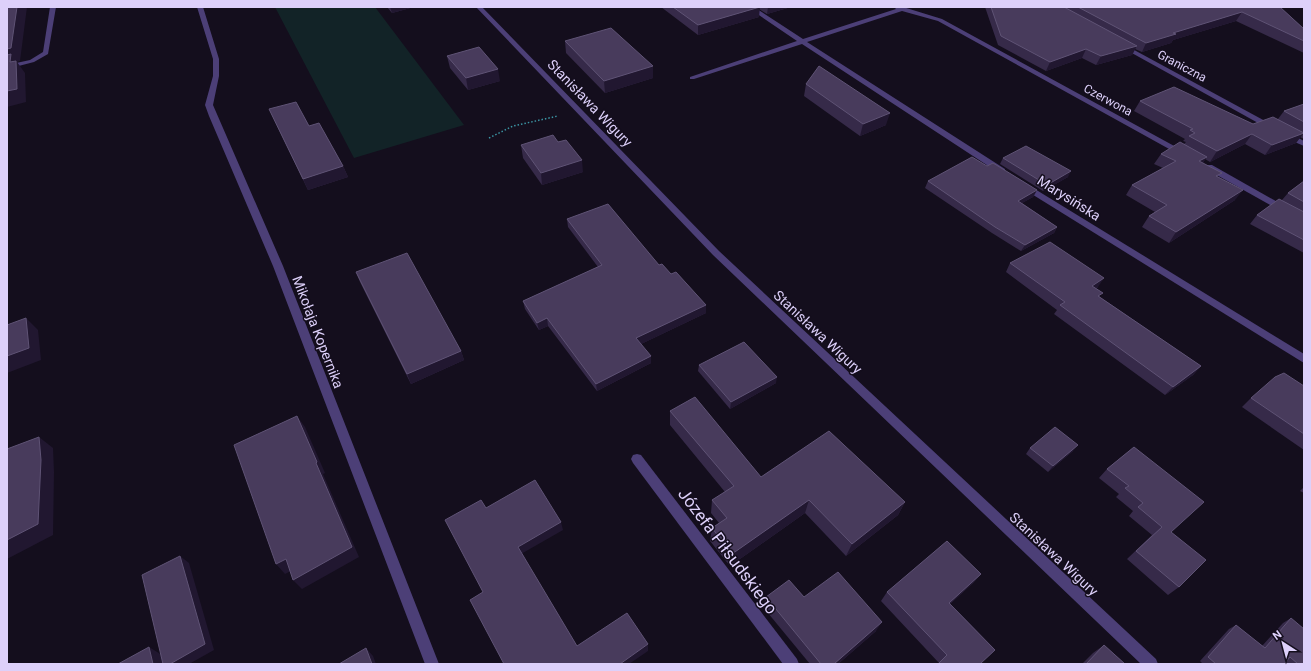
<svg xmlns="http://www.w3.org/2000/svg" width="1311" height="671" viewBox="0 0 1311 671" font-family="Roboto,sans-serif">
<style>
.green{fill:#122327}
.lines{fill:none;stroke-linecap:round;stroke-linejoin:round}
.path{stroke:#3b94a3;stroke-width:1.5;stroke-dasharray:1.5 2;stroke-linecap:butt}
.minor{fill:#4c3f77;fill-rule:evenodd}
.wall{fill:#362a49}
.shaded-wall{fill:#211730}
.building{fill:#483b5c;stroke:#5f5375}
.labels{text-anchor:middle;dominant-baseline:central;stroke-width:3;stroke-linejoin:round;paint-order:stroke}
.far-street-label{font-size:12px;fill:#ddd0fa;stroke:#140e1d}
.street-label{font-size:14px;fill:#ddd0fa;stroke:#140e1d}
.near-street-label{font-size:17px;fill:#ddd0fa;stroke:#140e1d}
</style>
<rect width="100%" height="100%" fill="#140e1d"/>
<polygon class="green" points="275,7 375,7 464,125 354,158"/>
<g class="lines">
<polyline class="path" points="489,138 513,126 558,116"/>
<g class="minor">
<polygon points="50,7 56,7 48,54 34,62 7,69 7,65 30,60 43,52"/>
<polygon points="197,7 203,7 219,59 219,76 213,105 283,266 439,664 425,664 273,266 209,116 205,105 213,76 213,59"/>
<polygon points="476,7 482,7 719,251 1156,659 1158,664 1141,664 713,255"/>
<polygon points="747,7 754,7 803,39 896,9 894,7 903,7 942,19 1187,153 1183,155 1180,155 938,21 902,11 807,42 1005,169 1005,173 999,173 802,44 694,79 690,79 690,77 797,41"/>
<polygon points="1121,45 1125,45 1276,127 1275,129 1269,129 1121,47"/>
<polygon points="1283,133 1289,133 1304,141 1304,146 1283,137"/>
<polygon points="1206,165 1212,165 1304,217 1304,224 1206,169"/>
<polygon points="1025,183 1304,354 1304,363 1022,188 1021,186 1022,184"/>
<polygon points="637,454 641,455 797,659 799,664 783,664 633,463 631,459 633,455"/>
</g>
</g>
<g class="wall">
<polygon points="387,7 414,7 392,13"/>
<polygon points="661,7 791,7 767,14 759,9 759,17 698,35"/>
<polygon points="985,7 1282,7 1280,8 1304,29 1304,53 1236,21 1173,40 1171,43 1142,52 1135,49 1132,55 1096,65 1082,58 1046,71 998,45"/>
<polygon points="565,41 653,78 605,93 566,53"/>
<polygon points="447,56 500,81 468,90 450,68"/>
<polygon points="806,84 886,125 860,136 804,96"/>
<polygon points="1140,101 1253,124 1278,119 1284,111 1304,104 1304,139 1300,137 1296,143 1265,155 1245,144 1210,162 1205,159 1203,163 1219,178 1235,200 1169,243 1142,227 1149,216 1155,212 1126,195 1132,185 1163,168 1154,164 1161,154 1184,144 1186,142 1183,141 1185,139 1134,111"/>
<polygon points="269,109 309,126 343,166 348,177 308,190"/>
<polygon points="521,145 583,172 542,185 523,158"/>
<polygon points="1003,158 1068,177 1043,191 1000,164"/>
<polygon points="987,166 1037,190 1033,197 1022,203 1057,227 1054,233 1021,251 992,233 925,188 928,181"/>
<polygon points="1304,181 1304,253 1250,224 1257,215 1282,200 1288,193"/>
<polygon points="567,219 659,265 671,274 706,305 706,313 641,344 651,363 597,391 548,326 539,330 525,309 523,301 598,267 568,227"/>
<polygon points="1010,263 1098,287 1096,289 1100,297 1201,366 1193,375 1165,395 1054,314 1057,310 1006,272"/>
<polygon points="356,272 461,351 464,360 411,384 360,282"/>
<polygon points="699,365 776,383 730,409 698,371"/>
<polygon points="1304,386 1304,450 1242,407 1251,398"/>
<polygon points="670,411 761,477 905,502 898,515 846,556 805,513 730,566 710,541 712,528 719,523 711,513 712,500 725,492 670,425"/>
<polygon points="1134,447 1171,532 1179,587 1168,595 1127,559 1152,535 1129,516 1133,511 1116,497 1119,494 1099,478 1107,469"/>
<polygon points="1030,448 1073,451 1048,472 1026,454"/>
<polygon points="1304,487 1304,493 1300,491"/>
<polygon points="981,574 973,583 950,604 995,650 939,663 881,601 887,592"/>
<polygon points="766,597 804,597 876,631 838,664 810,664 763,607"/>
<polygon points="1291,618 1304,664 1203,664 1200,661 1229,629 1236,625 1262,646 1283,623"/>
<polygon points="1104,645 1125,664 1082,664 1093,653"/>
</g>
<g class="shaded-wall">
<polygon points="17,7 27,7 20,61 17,62 25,73 26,102 7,107 7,49"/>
<polygon points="390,7 414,7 392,13"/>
<polygon points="760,7 759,17 698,35 698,25"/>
<polygon points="768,7 791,7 767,14"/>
<polygon points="1242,12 1236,21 1173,40 1171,43 1142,52 1146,43 1173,33"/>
<polygon points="1137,46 1132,55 1096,65 1101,56"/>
<polygon points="1086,49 1082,58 1046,71 1050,62"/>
<polygon points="653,66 653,78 605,93 604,81"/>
<polygon points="498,69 500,81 468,90 466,78"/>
<polygon points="890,113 886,125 860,136 863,124"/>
<polygon points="1304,133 1296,143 1265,155 1272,145"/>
<polygon points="1252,134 1245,144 1210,162 1217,151"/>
<polygon points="1207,157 1200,167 1199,161"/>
<polygon points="582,160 583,172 542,185 541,173"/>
<polygon points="343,166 348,177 308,190 303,179"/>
<polygon points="1071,171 1068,177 1043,191 1047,185"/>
<polygon points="1037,190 1033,197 1015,207 1018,201"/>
<polygon points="1243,190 1235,200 1169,243 1176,232"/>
<polygon points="1057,227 1054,233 1021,251 1025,245"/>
<polygon points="1104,278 1098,287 1086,295 1092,286"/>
<polygon points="706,305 706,313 637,346 636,338"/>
<polygon points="26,318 38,330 41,360 7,373 7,356"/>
<polygon points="547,318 548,326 539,330 537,323"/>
<polygon points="461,351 464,360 411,384 407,374"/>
<polygon points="651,356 651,363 597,391 596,384"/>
<polygon points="1201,366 1193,375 1165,395 1173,387"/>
<polygon points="777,377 776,383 730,409 731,402"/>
<polygon points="297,416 305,427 325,473 323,474 359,557 302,589 293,580 316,463"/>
<polygon points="39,437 53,448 54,472 53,535 7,559 7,540"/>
<polygon points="1078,445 1073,451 1048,472 1053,466"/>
<polygon points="809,500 805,513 730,566 732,554"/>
<polygon points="905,502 898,515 846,556 852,544"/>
<polygon points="561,522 563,530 521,554 518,547"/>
<polygon points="180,556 189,563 214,650 189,664 170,664"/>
<polygon points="286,559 295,569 285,574 276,564"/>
<polygon points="981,574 973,583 941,612 949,603"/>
<polygon points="882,622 876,631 838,664 834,664"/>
<polygon points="648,644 648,651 629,664 620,664"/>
<polygon points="149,647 162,655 165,664 153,664"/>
<polygon points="366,648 373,656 376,664 372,664"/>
</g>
<g class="building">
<polygon points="7,7 17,7 11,48 7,49"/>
<polygon points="673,7 760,7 698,25"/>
<polygon points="991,7 1064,7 1137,46 1101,56 1086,49 1050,62 1001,36"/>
<polygon points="1078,7 1280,7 1304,29 1304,41 1242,12 1173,33 1176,34 1146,43"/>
<polygon points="611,28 653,66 604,81 565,41"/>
<polygon points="479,47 498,69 466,78 447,56"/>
<polygon points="11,54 10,62 16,61 17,89 7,91 7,55"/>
<polygon points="819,66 890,113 863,124 806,84"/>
<polygon points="1174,87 1253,124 1273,117 1304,133 1272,145 1252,134 1217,151 1189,136 1195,133 1190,130 1193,129 1140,101"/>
<polygon points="296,102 309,126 319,123 343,166 303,179 269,109"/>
<polygon points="1304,104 1304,122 1284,111"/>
<polygon points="553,135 558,142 566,140 582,160 541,173 521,145"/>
<polygon points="1180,142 1207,157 1199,161 1222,173 1216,176 1243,190 1176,232 1149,216 1167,205 1132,185 1176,161 1161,154"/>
<polygon points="1026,146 1071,171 1047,185 1003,158"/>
<polygon points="972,157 987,166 993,163 1037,190 1018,201 1057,227 1025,245 995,227 928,181"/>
<polygon points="1304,181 1304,202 1288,193"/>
<polygon points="1279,199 1304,212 1304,240 1257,215"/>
<polygon points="608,204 659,265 662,264 671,274 676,272 706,305 636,338 651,356 596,384 547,318 537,323 523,301 602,265 567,219"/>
<polygon points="1050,242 1104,278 1092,286 1103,293 1098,296 1201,366 1173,387 1060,305 1065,302 1010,263"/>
<polygon points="407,253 461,351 407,374 356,272"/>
<polygon points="26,318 29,348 7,356 7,325"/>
<polygon points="744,342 777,377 731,402 699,365"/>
<polygon points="1284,373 1304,386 1304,434 1251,398 1275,377"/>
<polygon points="695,397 761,477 829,431 905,502 852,544 809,500 732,554 712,528 727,518 712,500 734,486 670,411"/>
<polygon points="297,416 317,462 316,463 352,547 293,580 286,559 276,564 234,445"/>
<polygon points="1055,427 1078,445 1053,466 1030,448"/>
<polygon points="39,437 41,460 38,524 7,540 7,449"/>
<polygon points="1134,447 1204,502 1171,532 1206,560 1179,587 1136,551 1162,527 1138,507 1143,503 1125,488 1129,486 1107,469"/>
<polygon points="535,480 561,522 518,547 577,646 627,613 648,644 620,664 504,664 470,600 483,592 445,520 481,500 486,508"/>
<polygon points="947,541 981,574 949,603 995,650 980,664 938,664 947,655 887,592"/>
<polygon points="180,556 205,644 170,664 163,664 142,575"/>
<polygon points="838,572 882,622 834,664 821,664 766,597 789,580 804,597"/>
<polygon points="1291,618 1304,629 1304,664 1298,664 1290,657 1284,664 1216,664 1208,657 1236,625 1265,648"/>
<polygon points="1104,645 1125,664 1086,664"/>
<polygon points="149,647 153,664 118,664"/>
<polygon points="366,648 372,664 339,664"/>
</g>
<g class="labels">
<g class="far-street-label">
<text transform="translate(1182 66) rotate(28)">Graniczna</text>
<text transform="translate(1108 100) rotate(28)">Czerwona</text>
</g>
<g class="street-label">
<text transform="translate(590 103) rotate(46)">Stanisława Wigury</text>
<text transform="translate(1069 198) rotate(32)">Marysińska</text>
<text transform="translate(318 332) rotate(69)">Mikołaja Kopernika</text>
<text transform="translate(818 332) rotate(43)">Stanisława Wigury</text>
<text transform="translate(1054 554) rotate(43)">Stanisława Wigury</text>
</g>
<g class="near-street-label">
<text transform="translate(728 551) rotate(53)">Józefa Piłsudskiego</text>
</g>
</g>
<rect width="1311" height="671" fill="none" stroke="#ddd0fa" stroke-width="16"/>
<g transform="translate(1283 643) rotate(324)" stroke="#140e1d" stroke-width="3" paint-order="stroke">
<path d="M0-3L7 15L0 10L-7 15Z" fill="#ddd0fa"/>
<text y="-6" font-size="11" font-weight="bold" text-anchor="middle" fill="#ddd0fa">N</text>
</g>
</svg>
